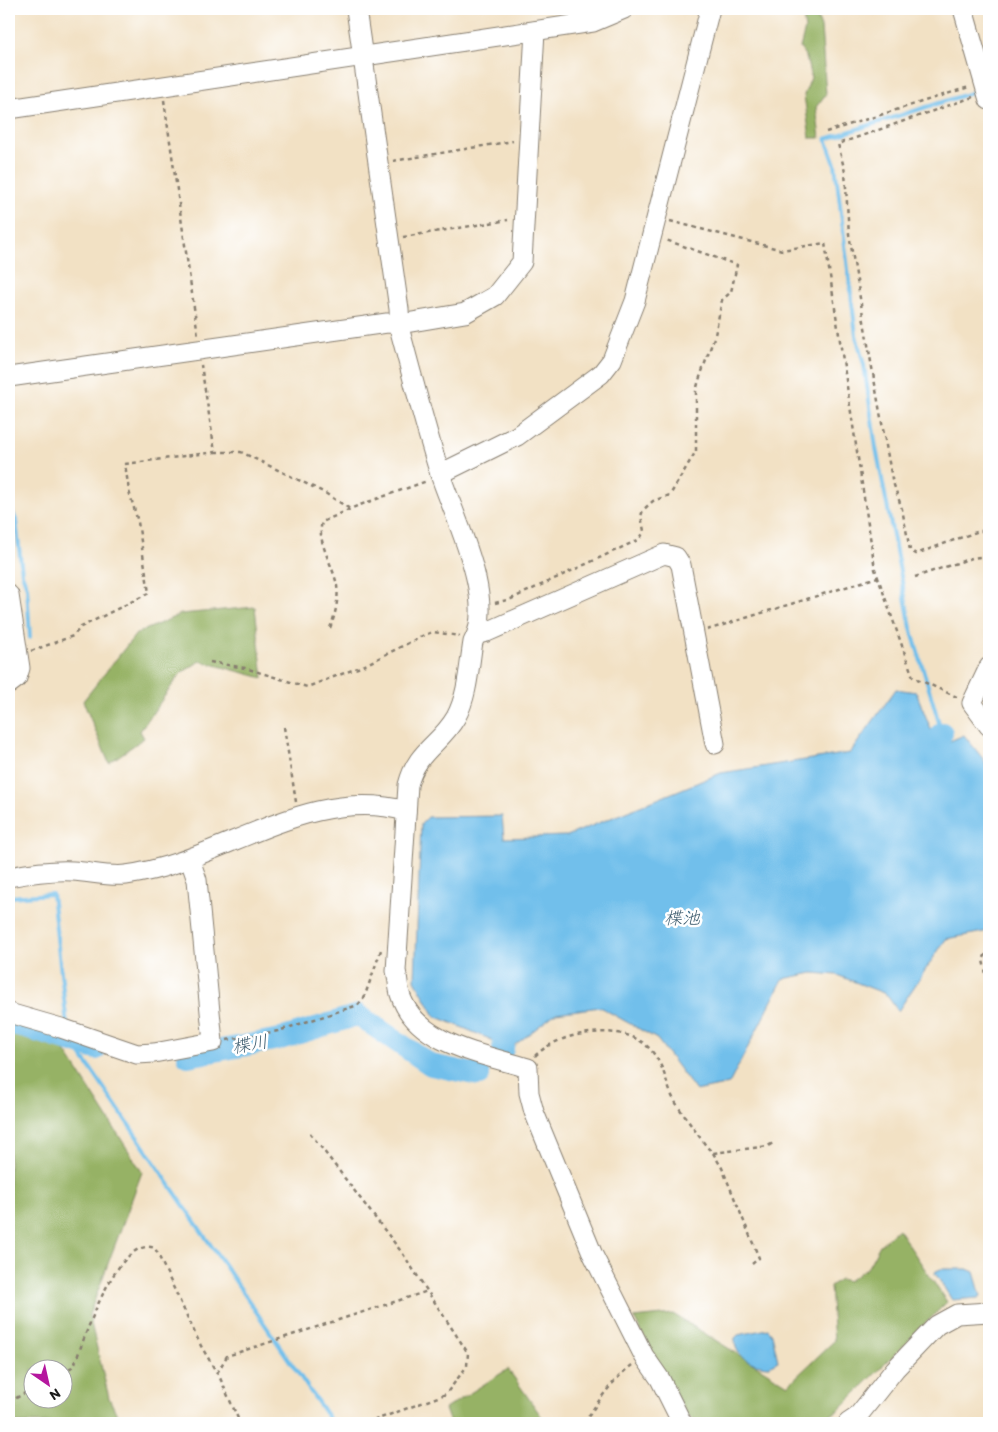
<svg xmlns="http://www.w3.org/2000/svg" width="998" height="1432" viewBox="0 0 998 1432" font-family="Itim,'Klee One',sans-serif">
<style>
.forest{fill:#96b265;stroke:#596740;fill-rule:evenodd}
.water{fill:#71bfeb;stroke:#466e84}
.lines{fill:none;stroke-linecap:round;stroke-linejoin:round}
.stream{stroke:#71bfeb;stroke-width:4}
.river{stroke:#71bfeb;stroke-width:22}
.minor-casing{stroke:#877e70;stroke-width:21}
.path{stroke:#877e70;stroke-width:2.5;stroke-dasharray:4 4;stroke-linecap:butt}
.minor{stroke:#fff;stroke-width:19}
.labels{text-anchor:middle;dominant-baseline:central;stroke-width:5;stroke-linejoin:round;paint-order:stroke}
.water-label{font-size:18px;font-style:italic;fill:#3e5d6f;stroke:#fff}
</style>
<rect width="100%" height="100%" fill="#fff"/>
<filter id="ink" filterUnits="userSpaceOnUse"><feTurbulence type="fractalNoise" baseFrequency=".02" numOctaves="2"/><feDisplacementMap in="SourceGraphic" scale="10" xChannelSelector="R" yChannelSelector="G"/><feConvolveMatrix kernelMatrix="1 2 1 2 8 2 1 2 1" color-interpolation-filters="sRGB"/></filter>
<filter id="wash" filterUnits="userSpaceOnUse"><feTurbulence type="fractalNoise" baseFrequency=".0096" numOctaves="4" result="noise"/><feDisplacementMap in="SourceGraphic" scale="20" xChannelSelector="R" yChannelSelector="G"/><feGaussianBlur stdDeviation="1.12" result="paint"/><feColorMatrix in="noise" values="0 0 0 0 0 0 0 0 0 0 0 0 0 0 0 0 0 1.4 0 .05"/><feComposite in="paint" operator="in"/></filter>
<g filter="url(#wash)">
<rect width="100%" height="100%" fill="#f2e1c4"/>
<g class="forest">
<polygon points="802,9 814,9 821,27 826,94 816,107 820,138 810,138 804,95 811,78 806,57 800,48 805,29"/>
<polygon points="255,607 263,678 200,661 180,674 140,731 144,738 109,763 83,701 136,634 181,614"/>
<path d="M9,1034L64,1049L142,1172L89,1315L109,1398L121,1423H9ZM32,1370H62V1400H32Z"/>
<polygon points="898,1229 947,1302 839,1410 818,1423 699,1423 687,1416 634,1318 673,1314 788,1385 834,1341 830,1286 840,1279 848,1281 868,1267 880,1245"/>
<polygon points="508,1369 546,1423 450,1423 445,1409"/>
</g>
<g class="water">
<polygon points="896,689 916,692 934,737 943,744 964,735 984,760 989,776 989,810 987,814 989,820 989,931 946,939 898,1011 886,994 837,975 813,973 783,979 729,1084 696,1091 657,1039 600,1007 556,1013 511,1048 435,1016 415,980 421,824 428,817 502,816 504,838 567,836 721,773 850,753"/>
<polygon points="941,1269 967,1269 974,1272 981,1296 978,1298 952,1300 935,1273 936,1271"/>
<path d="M768,1329L772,1334L778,1361L769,1366C754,1366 733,1357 735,1338L738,1335Z"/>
</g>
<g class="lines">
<g class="stream">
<polyline points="9,493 11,508 16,520 22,574 27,587 30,638"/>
<polyline points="942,733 911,628 876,448 864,365 856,335 835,164 826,139 980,90"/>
<polyline points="9,897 52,894 67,1025"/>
<polyline points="69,1037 332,1423"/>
</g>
<g class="river">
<polyline points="924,768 942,733"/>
<polyline points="9,1023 96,1049"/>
<polyline points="503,1049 506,1015"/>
<polyline points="188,1056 280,1039 358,1015 431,1065 479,1075"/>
</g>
</g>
</g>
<g filter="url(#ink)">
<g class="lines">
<g class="minor-casing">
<g id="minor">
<path d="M356,9L399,309L400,331C413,379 425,427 440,474C454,517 497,600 473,642C469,666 468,695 456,717C440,745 417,750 408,785L396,971C398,978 398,987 400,994C416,1045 484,1054 528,1068L529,1093L534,1112L593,1255L644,1356L660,1379L682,1423"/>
<polyline points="963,9 989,100"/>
<polyline points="9,109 593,22 624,9"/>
<polyline points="9,377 387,323 400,324 465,313 495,296 522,262 535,31"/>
<polyline points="440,474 517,436 601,374 612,360 635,301 710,9"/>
<polyline points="9,595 20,668 17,678 9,684"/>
<polyline points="478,634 487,632 664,554 676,557 681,565 715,744"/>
<polyline points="989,667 972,703 989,726"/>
<path d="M9,877C30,873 52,870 73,871C90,872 109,877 126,875C220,863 307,784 406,811"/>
<polyline points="9,1013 61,1028 137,1054 154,1053 213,1042 197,880 190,860"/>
<polyline points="848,1423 857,1417 895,1369 937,1325 957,1314 989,1312"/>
</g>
</g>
<g class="path">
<polyline points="973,97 838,144 845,172 849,234 871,362 892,479 902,509 910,550 916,554 979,531 989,531"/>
<polyline points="164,100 198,335"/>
<polyline points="826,132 969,87"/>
<polyline points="393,161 513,141"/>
<polyline points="670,221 782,250 825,243 875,569 913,677 959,698"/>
<polyline points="403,237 508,220"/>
<polyline points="215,452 241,452 325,493 350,509"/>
<polyline points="915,577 972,558 989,556"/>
<polyline points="495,603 511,599 640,539 644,531 641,516 643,510 653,501 670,495 696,451 696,391 699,380 715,335 722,300 731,292 737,265 666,240"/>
<path d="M330,628C335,616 339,599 337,586C334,566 316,542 322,522L357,506L427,481"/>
<polyline points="707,630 878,577"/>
<polyline points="31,651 73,636 81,627 149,593 138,522 129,491 125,464 215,452 201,365"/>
<polyline points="210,662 245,668 307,687 363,666 424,635 433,632 460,636"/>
<polyline points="284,727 296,802"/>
<polyline points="989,947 983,960 989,988"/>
<polyline points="227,1040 278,1031 358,1005 364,998 381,950"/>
<path d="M535,1056C549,1042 570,1035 590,1033C620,1030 646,1035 660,1064C666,1076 668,1089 674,1100C684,1116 696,1132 707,1147L713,1153L768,1146L773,1143"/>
<polyline points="310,1133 403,1254 468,1353 467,1366 446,1394 367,1423"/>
<polyline points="713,1153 722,1168 759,1258 752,1264"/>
<path d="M62,1373L72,1367L75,1363C85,1337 117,1235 155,1248L201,1346L220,1378L240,1423"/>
<polyline points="217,1373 227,1356 428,1291"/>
<polyline points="9,1402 32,1389"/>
<path d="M584,1423C598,1402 611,1381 632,1365"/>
</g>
<use href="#minor" class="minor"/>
</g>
</g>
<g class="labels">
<g class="water-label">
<text x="682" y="918">楪池</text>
<text transform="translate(250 1044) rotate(-10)">楪川</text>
</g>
</g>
<rect width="998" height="1432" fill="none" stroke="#fff" stroke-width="30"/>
<g transform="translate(48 1384) rotate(146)"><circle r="24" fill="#ffffff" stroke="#a4a4a4"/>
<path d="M0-4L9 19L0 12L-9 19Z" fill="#b5179e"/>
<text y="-8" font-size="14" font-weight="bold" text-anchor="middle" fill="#1c1c1c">N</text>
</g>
</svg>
